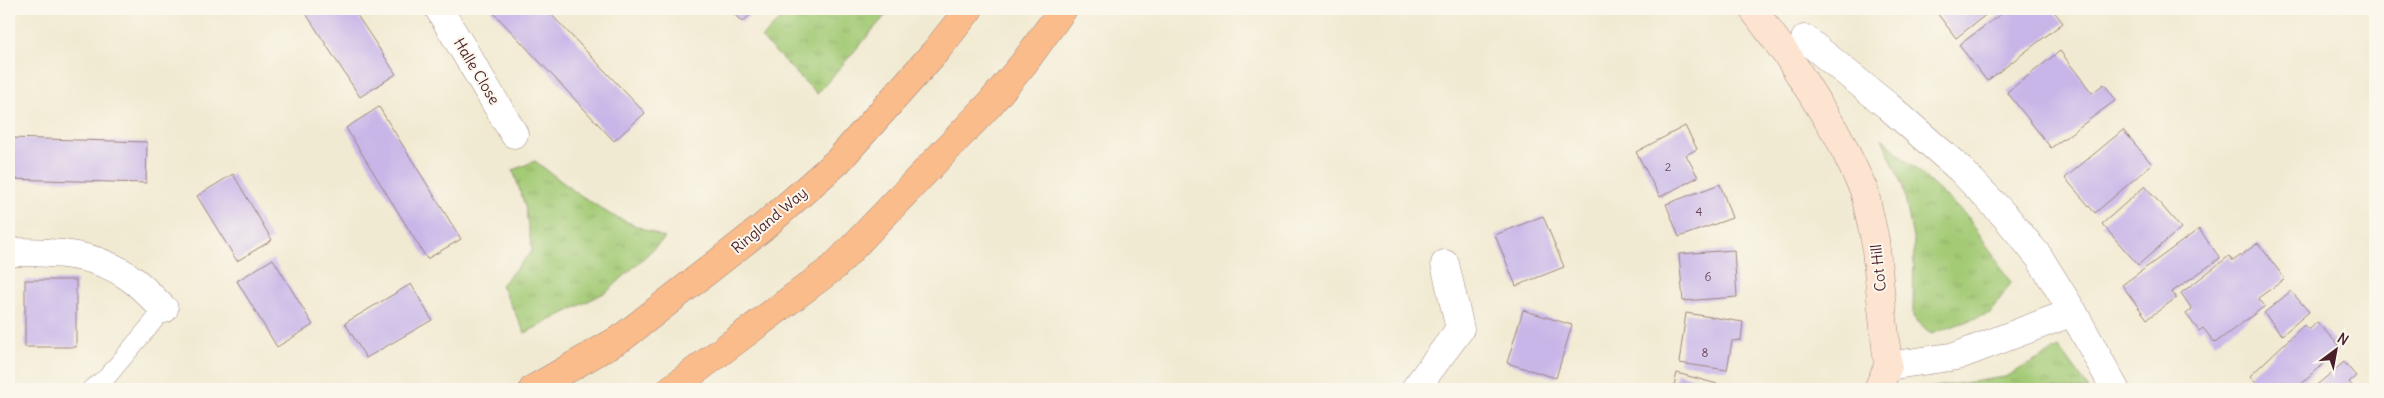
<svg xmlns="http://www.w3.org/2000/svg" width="2384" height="398" viewBox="0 0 2384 398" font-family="Delius,sans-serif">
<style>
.grass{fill:url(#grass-tufts);stroke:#767450}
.building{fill:#c8b6e8}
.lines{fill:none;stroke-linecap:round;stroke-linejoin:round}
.lane-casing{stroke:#9e847e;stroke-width:19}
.street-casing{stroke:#9e847e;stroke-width:29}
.secondary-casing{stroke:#9e847e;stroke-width:29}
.primary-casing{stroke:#9e847e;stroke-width:29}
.lane{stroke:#fff;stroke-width:18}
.street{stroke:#fff;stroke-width:28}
.secondary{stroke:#fde4d1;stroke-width:28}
.primary{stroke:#fabc8b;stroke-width:28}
.labels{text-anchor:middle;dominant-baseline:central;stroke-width:4;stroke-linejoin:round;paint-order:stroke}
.number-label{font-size:12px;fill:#6a455a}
.street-label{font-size:15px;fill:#4a1f2b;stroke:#fbf7ec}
</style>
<defs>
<pattern id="grass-tufts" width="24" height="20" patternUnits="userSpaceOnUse" patternTransform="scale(1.25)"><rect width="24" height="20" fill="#a3ca75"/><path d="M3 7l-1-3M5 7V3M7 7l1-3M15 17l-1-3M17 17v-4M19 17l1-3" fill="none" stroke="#8ead65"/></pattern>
</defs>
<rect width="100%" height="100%" fill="#fbf7ec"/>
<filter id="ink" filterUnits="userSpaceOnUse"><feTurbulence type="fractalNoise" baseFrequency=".02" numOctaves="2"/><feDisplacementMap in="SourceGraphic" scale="10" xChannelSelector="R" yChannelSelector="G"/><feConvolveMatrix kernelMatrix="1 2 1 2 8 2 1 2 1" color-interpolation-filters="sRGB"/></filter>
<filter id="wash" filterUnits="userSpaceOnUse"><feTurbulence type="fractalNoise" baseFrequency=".0096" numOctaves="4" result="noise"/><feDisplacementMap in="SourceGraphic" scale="20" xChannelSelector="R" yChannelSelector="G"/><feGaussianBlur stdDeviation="1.12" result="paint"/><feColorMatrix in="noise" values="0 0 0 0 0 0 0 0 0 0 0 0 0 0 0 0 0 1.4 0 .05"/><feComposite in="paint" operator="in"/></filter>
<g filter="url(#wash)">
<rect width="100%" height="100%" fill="#f1ead2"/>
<g class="grass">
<polygon points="791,9 891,9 817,94 761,38"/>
<polygon points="1882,138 1969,218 2011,283 1990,313 1931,334 1913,317 1914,243 1903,187"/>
<polygon points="535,161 574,191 611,215 665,238 608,291 525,333 501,285 532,251 525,206 513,170"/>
<polygon points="2059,348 2089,389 1922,389 2005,377"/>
</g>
<g id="blocks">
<g class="building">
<polygon points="225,9 259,9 258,11 225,10"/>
<polygon points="303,9 353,9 396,74 360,97"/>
<polygon points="490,9 546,9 645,113 614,141"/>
<polygon points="729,9 757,9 742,22"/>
<polygon points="1934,9 1991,9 1992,10 1956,38"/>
<polygon points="2008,9 2052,9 2063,23 1987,81 1959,45"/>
<polygon points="2060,51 2092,93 2104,84 2116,100 2051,148 2007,92"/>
<polygon points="379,107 461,239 427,259 346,128"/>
<polygon points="1685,126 1697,149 1686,155 1698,177 1660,197 1636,152"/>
<polygon points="2123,130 2152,164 2095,213 2065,178"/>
<polygon points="9,138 147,142 146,183 9,179"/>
<polygon points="233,174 272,240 237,261 197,196"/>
<polygon points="1720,184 1732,218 1679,237 1666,204"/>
<polygon points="2145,186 2181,228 2138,265 2102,224"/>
<polygon points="1543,216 1564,267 1516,286 1495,235"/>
<polygon points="2199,229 2220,258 2172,292 2176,298 2147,319 2122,285"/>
<polygon points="2258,243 2285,279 2258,298 2265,306 2215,343 2203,328 2199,331 2186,314 2192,309 2181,293 2229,256 2233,261"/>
<polygon points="1734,250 1737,297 1683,301 1679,254"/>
<polygon points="273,259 313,325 277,347 237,281"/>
<rect x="25" y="280" width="51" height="67"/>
<polygon points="411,284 432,320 366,358 345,323"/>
<polygon points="2291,291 2309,312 2282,335 2264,313"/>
<polygon points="1523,310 1572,325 1556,378 1507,363"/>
<polygon points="1686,313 1743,322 1741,340 1732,341 1727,370 1679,363"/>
<polygon points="2317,322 2341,348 2296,389 2261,389 2250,376 2304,325 2309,330"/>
<polygon points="2344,362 2356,376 2349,382 2355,389 2312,389"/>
<polygon points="1677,373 1721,385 1720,389 1673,389"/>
</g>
</g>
</g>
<g filter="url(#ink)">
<use href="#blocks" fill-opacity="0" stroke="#9e847e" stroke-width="1"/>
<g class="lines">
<g class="lane-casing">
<polyline id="lane" points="91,389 107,377 164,309"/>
</g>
<g class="street-casing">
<g id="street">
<polyline points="439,9 514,134"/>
<polyline points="1805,39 1888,106 1960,169 2006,217 2039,257 2073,312"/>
<path d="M9,252C53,252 97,252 133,280C144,288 154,300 164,309"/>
<polyline points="1888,366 1957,356 2073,312 2115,389"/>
<polyline points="1415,389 1460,329 1445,264"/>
</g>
</g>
<g class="secondary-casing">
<polyline id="secondary" points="1753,9 1791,61 1838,136 1864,190 1875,240 1888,366 1878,389"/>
</g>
<g class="primary-casing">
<g id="primary">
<polyline points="533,389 623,337 762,228 838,161 935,52 969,9"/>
<polyline points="671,389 834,267 989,105 1024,63 1063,9"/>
</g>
</g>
<use href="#lane" class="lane"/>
<use href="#street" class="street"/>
<use href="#secondary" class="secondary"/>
<use href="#primary" class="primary"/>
</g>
</g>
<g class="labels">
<g class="number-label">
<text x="1668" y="166">2</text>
<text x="1699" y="211">4</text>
<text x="1708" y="276">6</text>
<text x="1705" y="352">8</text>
</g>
<g class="street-label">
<text transform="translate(477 71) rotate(59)">Halle Close</text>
<text transform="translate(769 220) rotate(-40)">Ringland Way</text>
<text transform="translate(1878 268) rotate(-96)">Cot Hill</text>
</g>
</g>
<rect width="2384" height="398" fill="none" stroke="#fbf7ec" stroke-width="30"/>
<g transform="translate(2336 350) rotate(32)" stroke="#fbf7ec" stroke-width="4" paint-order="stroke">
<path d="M0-4L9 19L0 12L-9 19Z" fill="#4a1f2b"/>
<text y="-8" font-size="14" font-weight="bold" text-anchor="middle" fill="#4a1f2b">N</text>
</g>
</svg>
